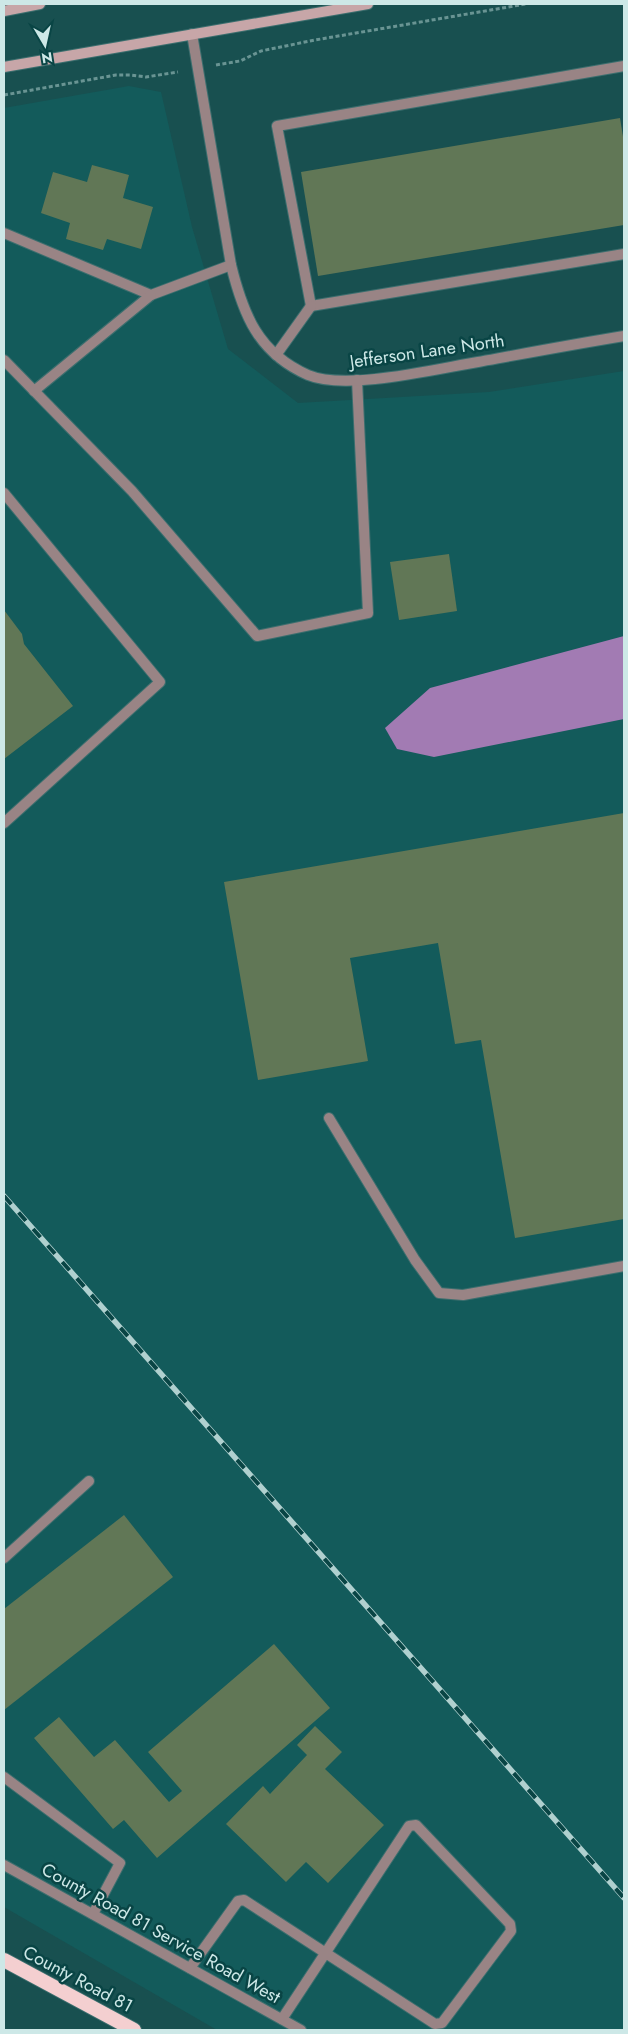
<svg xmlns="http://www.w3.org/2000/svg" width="628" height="2034" viewBox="0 0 628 2034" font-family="Jost,sans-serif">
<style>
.built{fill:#135b5b}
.water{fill:#a27bb3}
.building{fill:#617756}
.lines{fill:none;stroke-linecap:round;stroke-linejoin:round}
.service-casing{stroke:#3c6e6e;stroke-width:12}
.minor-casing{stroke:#3c6e6e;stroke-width:12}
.tertiary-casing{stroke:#3c6e6e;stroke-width:12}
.secondary-casing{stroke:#3c6e6e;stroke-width:12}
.trunk-casing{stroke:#3c6e6e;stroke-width:16}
.path{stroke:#699493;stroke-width:3;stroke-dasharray:4 2.5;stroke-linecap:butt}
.service{stroke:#998485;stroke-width:10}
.minor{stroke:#998485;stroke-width:10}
.tertiary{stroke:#998485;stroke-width:10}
.secondary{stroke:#c7a6a8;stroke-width:10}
.trunk{stroke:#f4cfd0;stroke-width:14}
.rail-casing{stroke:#b0d0cf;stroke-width:5.5}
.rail{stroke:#094545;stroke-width:4;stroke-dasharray:11;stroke-linecap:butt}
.labels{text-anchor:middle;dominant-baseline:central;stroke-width:5;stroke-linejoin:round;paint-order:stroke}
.street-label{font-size:18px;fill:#cde8e7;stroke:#094545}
</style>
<rect width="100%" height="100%" fill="#185050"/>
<polygon class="built" points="129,86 161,92 192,227 228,349 298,403 489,392 624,371 624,2030 217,2030 4,1907 4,108"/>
<polygon class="water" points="624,636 624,719 434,757 397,749 385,728 430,688"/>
<g class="building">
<polygon points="620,118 624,143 624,225 318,276 301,172"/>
<polygon points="92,165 129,175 123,198 153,207 141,249 107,239 103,250 66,239 70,223 41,213 53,172 87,182"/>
<polygon points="449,554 457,611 399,620 390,562"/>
<polygon points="4,610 22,634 24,644 73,706 4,759"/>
<polygon points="624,813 624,1219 515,1238 481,1040 455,1044 438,943 350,958 368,1061 258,1080 224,882"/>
<polygon points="124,1515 173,1577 4,1710 4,1609"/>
<polygon points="274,1644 330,1708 157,1858 124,1820 113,1829 34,1738 59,1717 94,1757 115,1740 169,1802 182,1791 148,1752"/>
<polygon points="315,1726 342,1752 325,1769 384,1825 328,1883 306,1862 286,1882 226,1824 263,1786 270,1794 307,1755 297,1745"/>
</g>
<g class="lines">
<g class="service-casing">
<g id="service">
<polyline points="624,66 277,126 311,306 624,254"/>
<polyline points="4,233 151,295 231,265"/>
<polyline points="276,355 311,306"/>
<polyline points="4,360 132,491 257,636 368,613 357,380"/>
<polyline points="34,391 151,295"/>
<polyline points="4,493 160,682 4,823"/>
<polyline points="329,1118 415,1260 439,1293 463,1295 624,1266"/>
<polyline points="4,1558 89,1481"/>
<polyline points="4,1777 120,1863 93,1914"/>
<polyline points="190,1968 238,1901 244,1900 435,2024 442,2023 511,1931 510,1924 416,1825 409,1826 282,2019"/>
</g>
</g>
<g class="minor-casing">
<path id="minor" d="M192,34L231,265C243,314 258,353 308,375C346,391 436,369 478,362C527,353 575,344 624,336"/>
</g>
<g class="tertiary-casing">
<polyline id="tertiary" points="4,1865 301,2030"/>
</g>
<g class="secondary-casing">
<g id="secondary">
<polyline points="4,11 40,4"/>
<polyline points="4,67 368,4"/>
</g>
</g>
<g class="trunk-casing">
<polyline id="trunk" points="4,1960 134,2030"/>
</g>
<g class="path">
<polyline points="216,65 240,61 261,51 315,40 526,4"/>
<polyline points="4,95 116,75 130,75 146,77 178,72"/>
</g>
<use href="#service" class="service"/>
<use href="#minor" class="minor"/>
<use href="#tertiary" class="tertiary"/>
<use href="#secondary" class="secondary"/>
<use href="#trunk" class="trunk"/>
<g class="rail-casing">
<polyline id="rail" points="4,1196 624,1898"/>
</g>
<use href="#rail" class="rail"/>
</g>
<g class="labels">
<g class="street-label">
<text transform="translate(427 351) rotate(-8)">Jefferson Lane North</text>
<text transform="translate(161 1933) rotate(29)">County Road 81 Service Road West</text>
<text transform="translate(78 1979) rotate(28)">County Road 81</text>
</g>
</g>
<rect width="628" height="2034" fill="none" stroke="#cde8e7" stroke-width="10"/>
<g transform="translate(45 45) rotate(171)" stroke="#094545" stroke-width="4" paint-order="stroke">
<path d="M0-4L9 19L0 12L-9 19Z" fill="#cde8e7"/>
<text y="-8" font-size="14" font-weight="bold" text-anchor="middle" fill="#cde8e7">N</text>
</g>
</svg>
